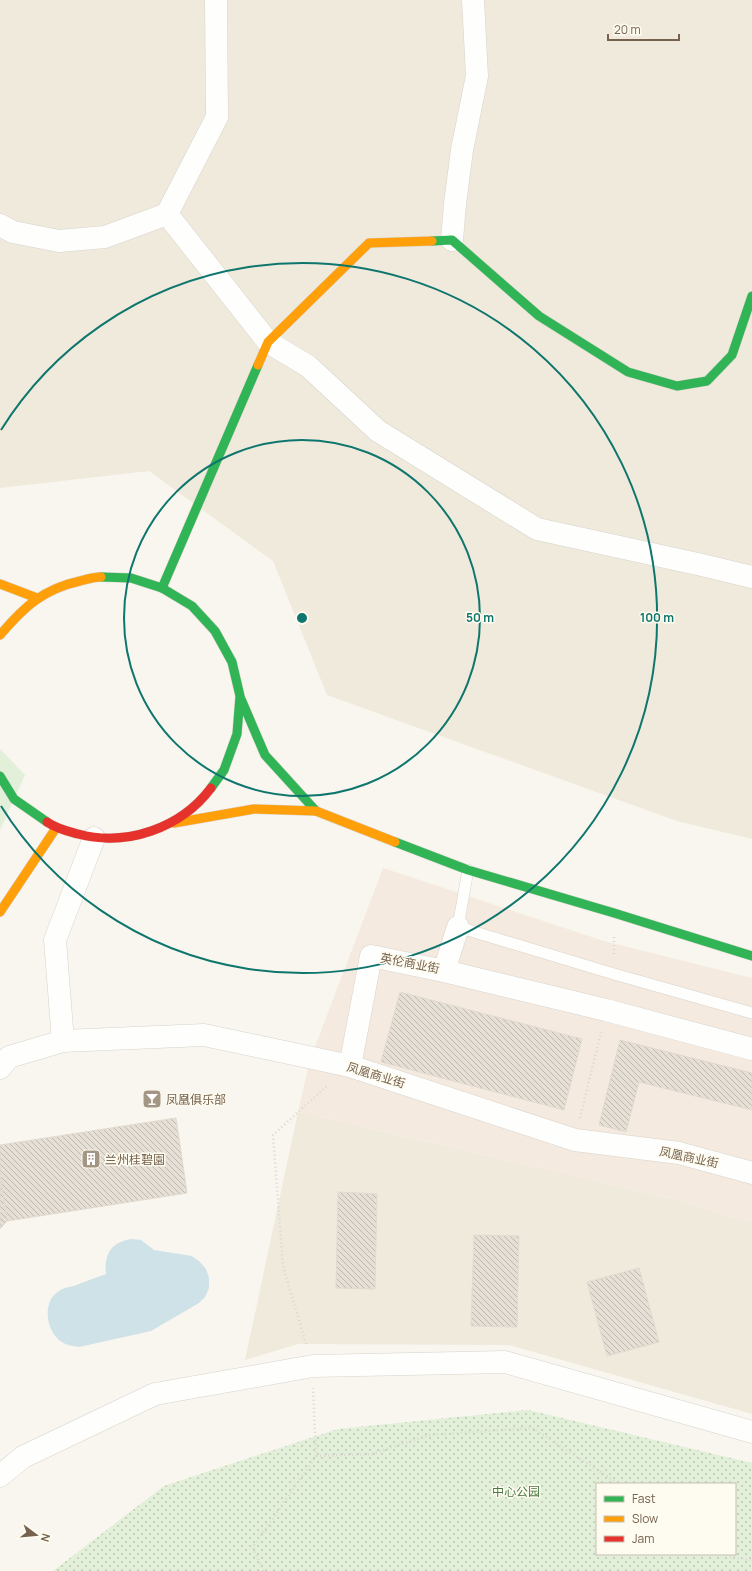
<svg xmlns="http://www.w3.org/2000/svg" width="752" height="1571" viewBox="0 0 752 1571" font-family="Manrope,'Noto Sans SC',sans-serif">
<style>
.residential{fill:#f0eadc}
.commercial{fill:#f5eadf}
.grass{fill:url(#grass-dots);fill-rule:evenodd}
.garden{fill:#e2efd9}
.water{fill:#cfe2e8}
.building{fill:url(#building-back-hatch);stroke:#e1dad0}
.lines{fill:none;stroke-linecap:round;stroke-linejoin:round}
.lane-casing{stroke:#d7d3cc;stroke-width:12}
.street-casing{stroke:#d7d3cc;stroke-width:23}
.fast-casing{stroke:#d8d3cc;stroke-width:10}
.slow-casing{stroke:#d8d3cc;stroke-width:10}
.jam-casing{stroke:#d8d3cc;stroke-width:10}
.path{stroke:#dad6d0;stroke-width:2.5;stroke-dasharray:1 3;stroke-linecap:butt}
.lane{stroke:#fefefc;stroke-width:11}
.street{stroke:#fefefc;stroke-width:22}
.fast{stroke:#30b455;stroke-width:9}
.slow{stroke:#ff9f0a;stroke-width:9}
.jam{stroke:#e5322d;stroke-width:9}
.ring{fill:none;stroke:#0f766e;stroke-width:2}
.labels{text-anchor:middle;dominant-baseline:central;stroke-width:3;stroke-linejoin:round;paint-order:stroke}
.street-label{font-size:12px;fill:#76624d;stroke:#fefbf0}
.poi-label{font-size:12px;fill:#76624d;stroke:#fefbf0;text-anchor:start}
.park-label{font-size:12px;fill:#4d7b45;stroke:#fefbf0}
.centre{fill:#0f766e;stroke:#fefbf0;stroke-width:2}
.ring-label{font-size:12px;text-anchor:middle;font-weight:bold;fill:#0f766e;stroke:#fefbf0;stroke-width:3;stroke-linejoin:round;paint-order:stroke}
</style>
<defs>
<pattern id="grass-dots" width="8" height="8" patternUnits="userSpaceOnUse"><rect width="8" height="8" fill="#e2efd9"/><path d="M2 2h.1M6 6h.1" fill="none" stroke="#bcc5b2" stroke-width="1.8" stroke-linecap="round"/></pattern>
<pattern id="building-back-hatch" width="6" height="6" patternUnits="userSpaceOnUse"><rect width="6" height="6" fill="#e5dfd5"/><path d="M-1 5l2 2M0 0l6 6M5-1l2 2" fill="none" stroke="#beb8af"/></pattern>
</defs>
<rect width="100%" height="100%" fill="#f8f6ee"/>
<g class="residential">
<polygon points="0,0 752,0 752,839 677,821 327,695 273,561 149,471 0,488"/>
<polygon points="298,1112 672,1199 752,1223 752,1414 509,1345 298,1344 245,1360"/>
</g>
<polygon class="commercial" points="383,868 604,941 752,978 752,1223 672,1199 298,1112 310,1060"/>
<path class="grass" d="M528,1410L752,1463V1571H53L164,1486L338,1429ZM597,1484H735V1554H597Z"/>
<polygon class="garden" points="0,749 25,775 0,830"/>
<path class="water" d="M132,1239L141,1240L154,1250L192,1256L200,1262L206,1269L209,1278V1288L205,1297L199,1303L151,1331L79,1347C72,1346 65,1345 59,1340C46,1329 42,1301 59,1291C63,1288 69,1287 74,1286C84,1282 95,1278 106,1274C104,1254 111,1242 132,1239Z"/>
<g class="building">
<polygon points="400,992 582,1039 564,1110 381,1062"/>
<polygon points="620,1040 752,1073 752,1110 639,1082 626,1132 599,1125"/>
<polygon points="176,1118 187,1193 7,1221 0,1173 0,1145"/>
<polygon points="0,1173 7,1221 0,1229"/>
<polygon points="338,1192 377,1194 375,1289 336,1288"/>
<polygon points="474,1235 519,1236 517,1327 471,1326"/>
<polygon points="639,1268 659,1342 607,1356 587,1282"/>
</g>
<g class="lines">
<g class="lane-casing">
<polyline id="lane" points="468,870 458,927 614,974 752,1013"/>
</g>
<g class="street-casing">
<g id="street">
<polyline points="167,214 268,342 308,366 378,431 537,529 702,565 752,577"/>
<polyline points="0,225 13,232 59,241 105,237 167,214 217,117 216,0"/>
<polyline points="452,240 455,204 462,150 477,76 473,0"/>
<polyline points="444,971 606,1010 752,1049"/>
<polyline points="63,1041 55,940 94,838"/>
<polyline points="350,1066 371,956 444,971 458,927"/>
<polyline points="0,1068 9,1057 63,1041 204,1035 350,1066 575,1140 679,1153 752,1173"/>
<polyline points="0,1476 23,1457 155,1394 313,1366 505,1362 752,1432"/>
</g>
</g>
<g class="fast-casing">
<g id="fast">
<polyline points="432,241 452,240 539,316 628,372 677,386 707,381 732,355 752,296"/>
<polyline points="101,577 131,578 162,588 192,606 215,631 232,662 240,696 237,734 224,770 211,788"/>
<polyline points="162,588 258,365"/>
<polyline points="241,699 265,755 316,811"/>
<polyline points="0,776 14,799 47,822"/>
<polyline points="395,842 468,870 614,913 752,956"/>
</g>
</g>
<g class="slow-casing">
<g id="slow">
<polyline points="258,365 268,342 369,243 432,241"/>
<polyline points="0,584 37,598"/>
<path d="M0,635C24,607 43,589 80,581C87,579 94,577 101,577"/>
<polyline points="174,823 254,809 316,811 395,842"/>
<polyline points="0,912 56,828"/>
</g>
</g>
<g class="jam-casing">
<path id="jam" d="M47,822C57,829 67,831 78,834C127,847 181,828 211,788"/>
</g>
<g class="path">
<polyline points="614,937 614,956"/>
<polyline points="580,1118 601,1032"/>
<polyline points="306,1344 283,1266 273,1135 328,1085"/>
<polyline points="316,1456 372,1454 429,1435 532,1428 619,1484"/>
<polyline points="727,1554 731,1557 752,1560"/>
<polyline points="263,1571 253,1547 316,1456 313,1388"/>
</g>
<use href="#lane" class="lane"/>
<use href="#street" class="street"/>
<use href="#fast" class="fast"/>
<use href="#slow" class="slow"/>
<use href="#jam" class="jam"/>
</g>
<g class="ring">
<circle cx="302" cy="618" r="178"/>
<path d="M1 430A355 355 0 1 1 1 806"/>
</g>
<defs>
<g id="bar-square" transform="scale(1)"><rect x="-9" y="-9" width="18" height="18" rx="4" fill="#a49685" stroke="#fefbf0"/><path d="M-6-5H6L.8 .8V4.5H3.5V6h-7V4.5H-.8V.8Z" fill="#fff"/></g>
<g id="building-square" transform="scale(1)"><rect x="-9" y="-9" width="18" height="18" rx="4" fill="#a49685" stroke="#fefbf0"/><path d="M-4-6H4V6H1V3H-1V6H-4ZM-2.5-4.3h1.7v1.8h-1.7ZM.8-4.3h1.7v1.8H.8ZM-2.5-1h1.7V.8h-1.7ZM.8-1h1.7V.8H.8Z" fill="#fff"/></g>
</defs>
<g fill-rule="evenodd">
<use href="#bar-square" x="152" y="1099"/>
<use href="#building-square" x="91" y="1159"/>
</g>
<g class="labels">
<g class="street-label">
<text transform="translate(410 963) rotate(11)">英伦商业街</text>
<text transform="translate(376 1075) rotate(17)">凤凰商业街</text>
<text transform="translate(689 1157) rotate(12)">凤凰商业街</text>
</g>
<g class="poi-label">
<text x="166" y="1099">凤凰俱乐部</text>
<text x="105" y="1159">兰州桂碧園</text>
</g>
<g class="park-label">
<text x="516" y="1491">中心公园</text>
</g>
</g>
<circle cx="302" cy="618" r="6" class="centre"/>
<g class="ring-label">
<text x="480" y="622">50 m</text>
<text x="657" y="622">100 m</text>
</g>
<rect x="596" y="1483" width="140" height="72" fill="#fefbf0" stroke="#c8beaf"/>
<rect x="604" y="1496" width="20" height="6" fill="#30b455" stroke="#c8beaf"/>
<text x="632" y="1503" font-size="12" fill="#76624d">Fast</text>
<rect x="604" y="1516" width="20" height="6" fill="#ff9f0a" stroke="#c8beaf"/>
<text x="632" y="1523" font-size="12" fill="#76624d">Slow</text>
<rect x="604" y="1536" width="20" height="6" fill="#e5322d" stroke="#c8beaf"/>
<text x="632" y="1543" font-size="12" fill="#76624d">Jam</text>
<g transform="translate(36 1535) rotate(106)" stroke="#fefbf0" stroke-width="3" paint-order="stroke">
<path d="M0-3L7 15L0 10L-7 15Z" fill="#76624d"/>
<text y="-6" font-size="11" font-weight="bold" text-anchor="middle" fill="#76624d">N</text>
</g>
<path d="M608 34v6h71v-6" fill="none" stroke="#76624d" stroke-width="2"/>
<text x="614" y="34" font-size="12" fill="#76624d" stroke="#fefbf0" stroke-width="3" paint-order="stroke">20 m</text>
</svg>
